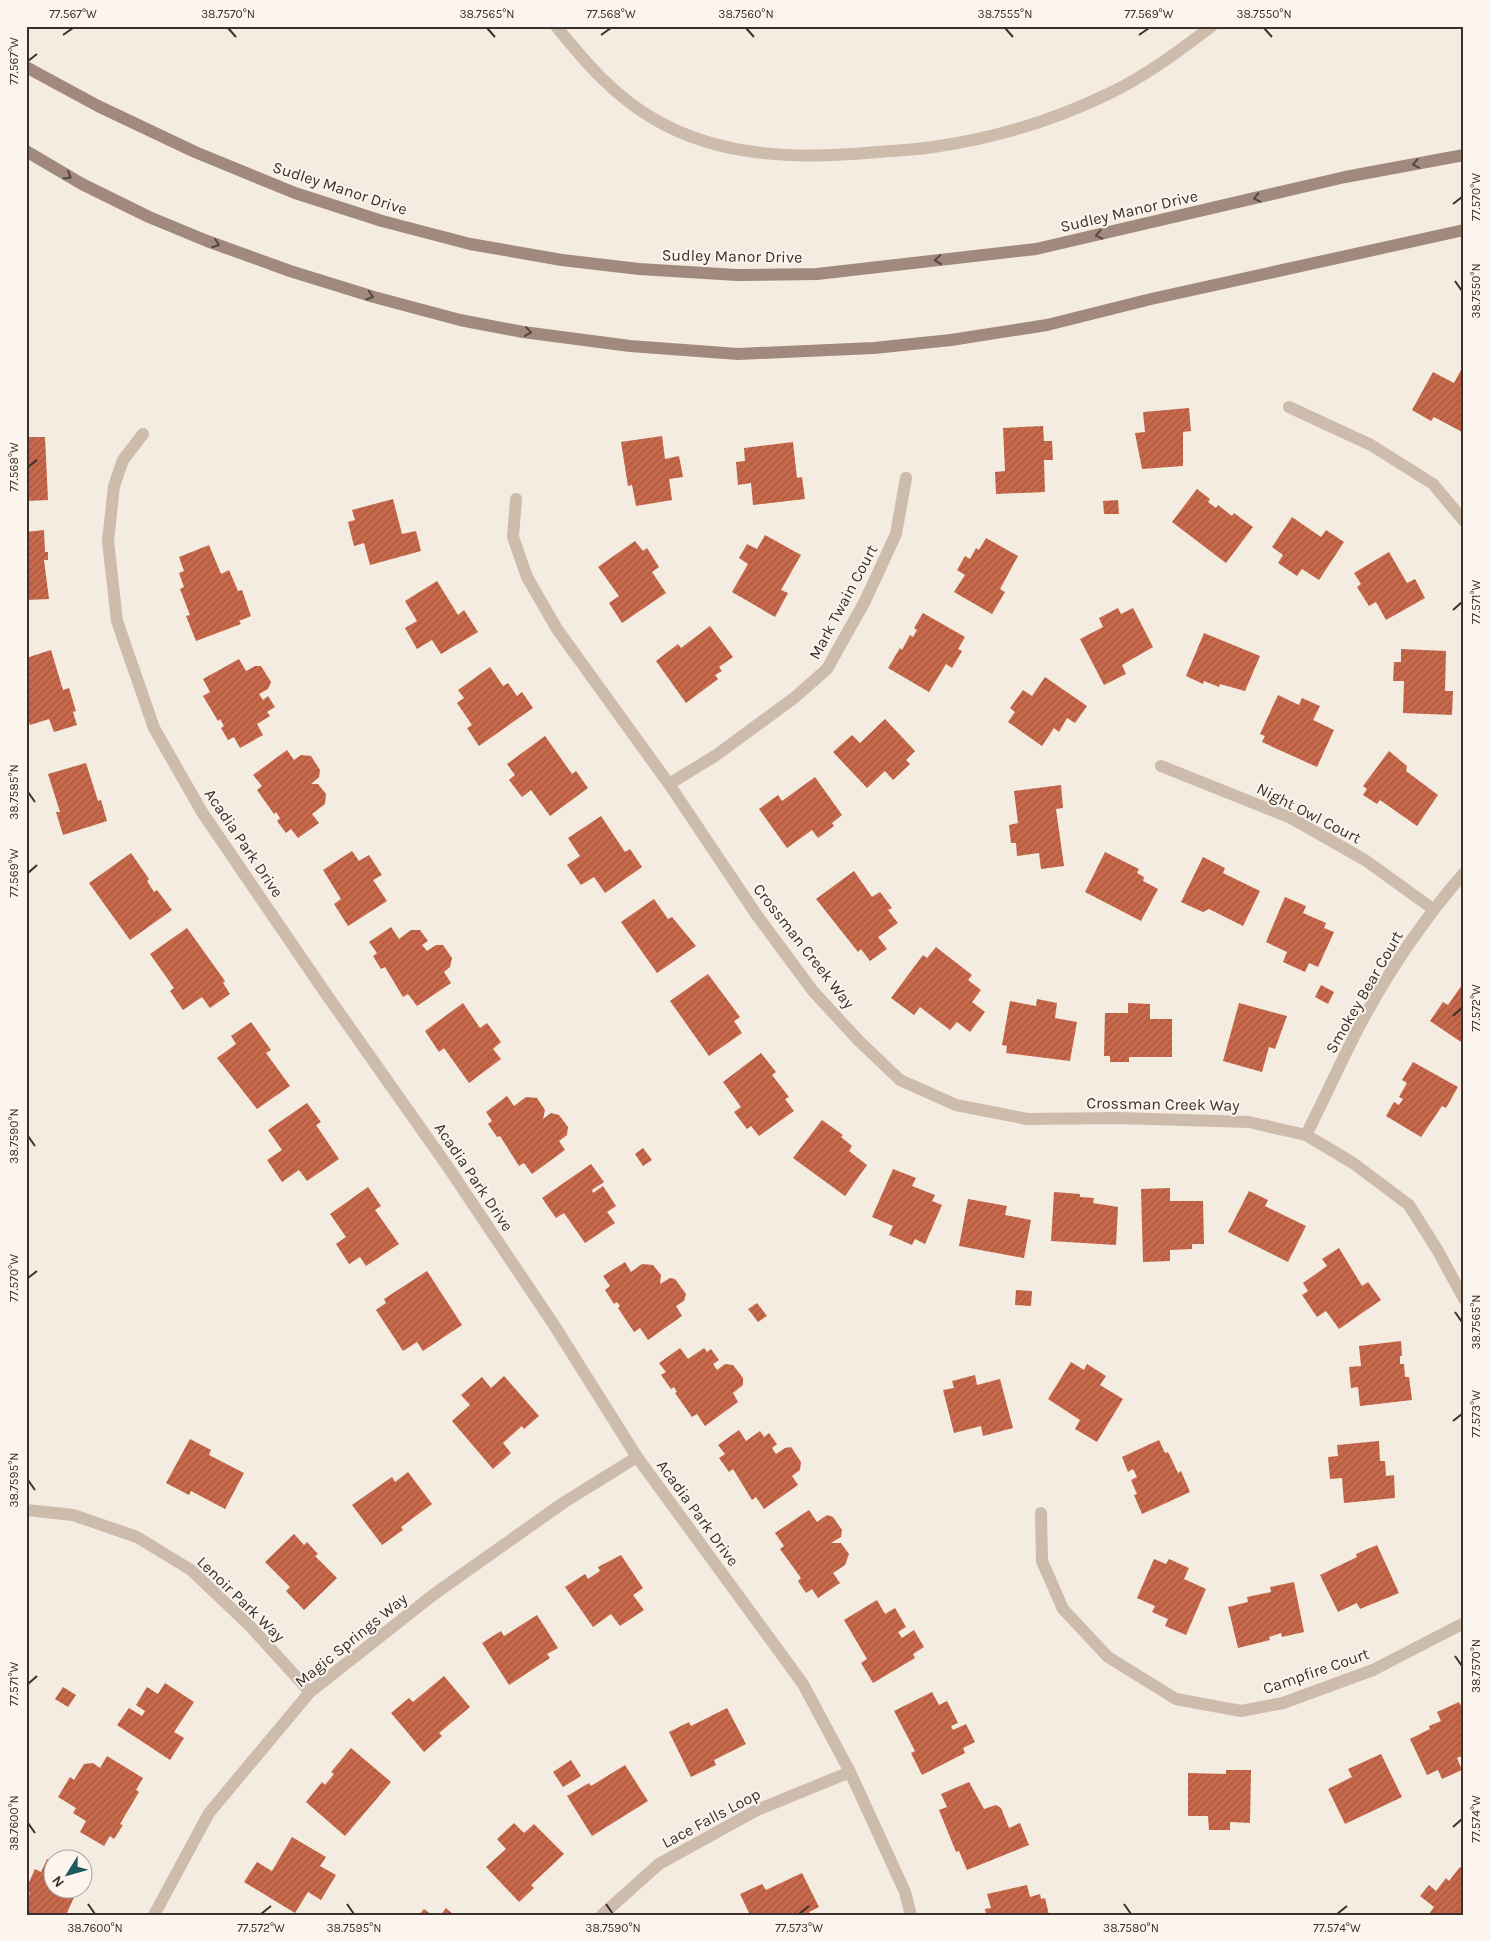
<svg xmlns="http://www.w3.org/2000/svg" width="1490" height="1941" viewBox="0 0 1490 1941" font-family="Karla,sans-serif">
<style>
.building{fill:url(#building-hatch)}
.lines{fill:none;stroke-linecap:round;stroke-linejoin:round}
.minor{stroke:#cdbbac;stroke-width:12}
.secondary{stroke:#a18a7d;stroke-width:12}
.oneway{stroke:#544640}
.ticks{fill:none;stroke:#3b302b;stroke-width:2}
.labels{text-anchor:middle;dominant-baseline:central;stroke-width:4;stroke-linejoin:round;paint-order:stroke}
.street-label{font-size:16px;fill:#3b302b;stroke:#fbf5ee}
.neatline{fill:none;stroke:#3b302b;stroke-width:2}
.ticks-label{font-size:12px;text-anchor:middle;fill:#3b302b}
</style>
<defs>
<pattern id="building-hatch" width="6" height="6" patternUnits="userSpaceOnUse" patternTransform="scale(1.25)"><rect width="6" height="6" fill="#c8694b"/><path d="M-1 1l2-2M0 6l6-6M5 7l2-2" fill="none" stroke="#a4573f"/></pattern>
</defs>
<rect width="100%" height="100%" fill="#f4ebe1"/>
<g class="building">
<polygon points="1461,370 1464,372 1464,433 1434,417 1431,421 1412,410 1433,372 1454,383"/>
<polygon points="1189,408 1191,431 1183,432 1183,466 1142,469 1135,433 1145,432 1143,412"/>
<polygon points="1043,426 1044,441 1052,441 1053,460 1044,460 1045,492 996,494 995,472 1005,471 1003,428"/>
<polygon points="662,436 665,459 679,456 683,477 669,479 672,500 636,506 632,485 628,486 621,442"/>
<polygon points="26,437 45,437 48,500 26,501"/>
<polygon points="793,442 797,478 802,477 805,499 753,505 751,483 738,485 736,462 745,461 744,448"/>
<polygon points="1197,489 1210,499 1208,502 1216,508 1218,505 1232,516 1234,513 1253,527 1226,563 1172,522"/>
<polygon points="393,499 402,534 416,531 421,551 370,565 364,543 354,546 348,522 355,520 352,510"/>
<polygon points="1118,500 1119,514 1104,514 1103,501"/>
<polygon points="1292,517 1321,537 1326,530 1344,542 1319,580 1302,569 1297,576 1278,563 1283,555 1272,547"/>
<polygon points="44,530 45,552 48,552 48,560 44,560 49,599 26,600 26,532"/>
<polygon points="765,535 801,555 781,590 788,593 775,617 732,592 748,564 739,558 747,544 757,549"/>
<polygon points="986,538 1018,556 1000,589 1005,592 992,614 954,592 965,575 957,570 965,556 970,559 976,548 979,550"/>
<polygon points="635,541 643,551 647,548 659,567 652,572 666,593 622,623 609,603 619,596 598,567"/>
<polygon points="209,545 221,574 229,570 238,591 242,590 251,616 239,621 241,624 196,641 186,616 190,615 180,589 184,587 179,573 184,571 179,557"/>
<polygon points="1389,552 1407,583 1415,579 1425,598 1386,620 1376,602 1369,606 1357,587 1361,584 1354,573"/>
<polygon points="437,581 458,615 464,610 478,632 441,654 432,640 417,649 405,628 417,621 405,601"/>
<polygon points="1118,608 1121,614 1133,608 1153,647 1122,665 1126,674 1104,685 1080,639 1103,627 1099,618"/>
<polygon points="923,613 965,637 958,649 962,651 952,668 946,664 929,692 888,668 900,648 902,650 910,635 913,637 917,630 914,628"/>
<polygon points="710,626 733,657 719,667 722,671 715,675 718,679 686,703 656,661 678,644 681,648"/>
<polygon points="1204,633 1260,656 1245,691 1220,684 1219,687 1204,681 1203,684 1186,676"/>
<polygon points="1401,649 1446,651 1445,691 1453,691 1452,715 1403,713 1404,681 1393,681 1394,662 1401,662"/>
<polygon points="51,650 63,690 69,688 76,711 73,712 77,725 54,732 49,719 30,725 26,714 26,658"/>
<polygon points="239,659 246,671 255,666 261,666 271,682 268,689 259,694 263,700 268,696 275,707 267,712 270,716 257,724 263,735 240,748 234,737 228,740 221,728 224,726 220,719 218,721 203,696 210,692 203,679"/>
<polygon points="490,667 503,686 508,683 517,696 522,692 533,708 479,746 467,728 472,725 457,703 464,698 458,690"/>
<polygon points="1045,677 1087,706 1075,723 1067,718 1059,732 1054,728 1042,746 1008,722 1015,712 1010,708 1023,690 1032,696"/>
<polygon points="1278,695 1299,705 1302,698 1320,706 1313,720 1334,730 1317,767 1262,742 1265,736 1260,734"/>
<polygon points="885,719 915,751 906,760 910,764 893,780 885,771 867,788 833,752 852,735 860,743"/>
<polygon points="545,736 572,774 576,771 588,788 550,816 531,790 522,797 509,780 515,775 507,764"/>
<polygon points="287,750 294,760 301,755 311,756 320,770 319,777 311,784 318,784 326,794 325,804 312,814 319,823 298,838 291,829 286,833 277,821 280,818 276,812 274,814 257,790 262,786 253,775"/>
<polygon points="1389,751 1407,766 1406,771 1438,795 1417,826 1380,800 1377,804 1363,795 1367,789 1363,786"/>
<polygon points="86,763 98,801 101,800 107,821 63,835 56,812 60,812 48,774"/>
<polygon points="815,777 842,815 832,823 834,826 818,838 812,830 787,848 759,809 778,795 782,801"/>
<polygon points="1061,785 1063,808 1056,809 1064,866 1041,869 1039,853 1017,856 1016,843 1011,843 1009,825 1018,823 1014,791"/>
<polygon points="601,816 625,852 630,849 642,867 605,893 594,877 581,885 567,865 580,856 568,838"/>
<polygon points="352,851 359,861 369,855 382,875 373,880 387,901 348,926 334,904 341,899 323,870"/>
<polygon points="1105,852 1139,869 1137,873 1144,877 1143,881 1158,889 1141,921 1085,892"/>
<polygon points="131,853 149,879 147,881 154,892 157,890 172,910 130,940 89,883"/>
<polygon points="1203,857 1225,868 1223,873 1260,891 1243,926 1209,909 1203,912 1181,902"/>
<polygon points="854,871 872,897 880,892 892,908 888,910 898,923 878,937 887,949 870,961 861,949 858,952 816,899"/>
<polygon points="1285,897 1306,906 1303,913 1326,923 1324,928 1334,932 1318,967 1309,963 1305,972 1283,962 1287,952 1266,942"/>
<polygon points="654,899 668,919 672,917 696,946 657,973 621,922"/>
<polygon points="391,927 399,939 411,930 420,930 428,941 422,945 427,951 436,945 443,945 452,958 450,967 444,972 451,983 417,1006 408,994 403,997 385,967 381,969 373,956 377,953 369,942"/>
<polygon points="187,928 225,981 223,983 230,994 210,1008 202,997 183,1010 170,991 174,988 150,954"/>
<polygon points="936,947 972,975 968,980 981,990 972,1002 985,1012 970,1032 957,1022 950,1030 920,1007 914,1015 891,998 923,955 927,958"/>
<polygon points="708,974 740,1017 734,1021 742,1033 709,1056 670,1001"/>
<polygon points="1464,982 1464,1044 1430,1021 1443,1002 1448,1005"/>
<polygon points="1321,985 1334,992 1328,1004 1315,997"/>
<polygon points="1037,999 1057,1003 1055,1018 1077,1022 1070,1061 1006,1053 1007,1046 1002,1045 1010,1001 1036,1006"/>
<polygon points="463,1003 480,1028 487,1023 501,1042 493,1049 501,1059 469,1083 444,1048 439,1052 425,1031"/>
<polygon points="1128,1003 1150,1004 1150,1019 1172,1019 1172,1057 1129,1057 1129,1062 1110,1062 1110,1056 1104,1056 1105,1013 1128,1013"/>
<polygon points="1239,1003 1287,1016 1275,1049 1269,1047 1262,1072 1223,1061"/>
<polygon points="251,1022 271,1050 266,1053 290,1086 257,1109 217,1058 236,1044 231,1036"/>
<polygon points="761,1053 776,1072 772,1075 789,1097 785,1099 794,1111 759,1136 751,1126 747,1129 734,1112 741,1107 723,1082"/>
<polygon points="1413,1062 1458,1087 1446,1108 1442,1106 1421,1137 1386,1116 1394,1102 1399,1105 1403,1099 1399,1097 1407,1083 1402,1080"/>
<polygon points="507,1096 514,1106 526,1097 537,1098 545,1110 543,1119 551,1113 559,1115 568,1127 567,1135 559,1141 565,1150 532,1174 524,1163 519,1166 500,1136 497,1137 488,1124 492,1121 486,1112"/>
<polygon points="307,1103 321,1122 316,1125 339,1159 307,1181 299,1170 282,1182 267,1160 282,1150 268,1130"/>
<polygon points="822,1120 843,1135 841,1137 852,1146 849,1151 867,1165 845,1196 793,1158"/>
<polygon points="643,1148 652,1160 643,1166 635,1154"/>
<polygon points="591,1164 604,1182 592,1190 593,1193 603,1186 616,1206 607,1212 615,1223 585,1243 564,1213 556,1218 542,1198"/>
<polygon points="893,1169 916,1178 912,1186 935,1195 932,1201 942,1205 925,1244 915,1239 912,1245 889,1235 893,1226 872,1217"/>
<polygon points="368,1187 381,1206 375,1210 399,1244 366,1266 360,1257 349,1264 336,1244 346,1237 330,1214"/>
<polygon points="1170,1188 1170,1201 1203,1201 1204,1244 1192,1244 1192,1249 1170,1250 1170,1261 1143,1262 1141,1189"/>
<polygon points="1249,1191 1268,1200 1265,1206 1306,1226 1288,1262 1228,1232"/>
<polygon points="1054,1192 1080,1194 1080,1197 1094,1198 1093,1203 1118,1207 1116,1245 1051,1241"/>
<polygon points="968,1199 1007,1206 1005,1215 1031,1220 1024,1258 959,1246"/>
<polygon points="1339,1248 1362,1286 1368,1282 1381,1300 1339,1329 1326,1311 1317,1317 1302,1295 1308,1291 1303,1283 1327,1266 1322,1259"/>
<polygon points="625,1262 631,1272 642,1264 653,1265 661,1275 660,1284 670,1278 675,1279 686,1294 684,1301 676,1306 682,1316 648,1340 640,1328 634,1332 618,1308 620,1306 617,1302 614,1304 605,1290 610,1286 603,1276"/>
<polygon points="427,1271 462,1325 423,1351 417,1342 403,1351 376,1310 386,1303 384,1299"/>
<polygon points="1016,1290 1032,1291 1031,1306 1015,1305"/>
<polygon points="757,1303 767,1316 758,1322 748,1309"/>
<polygon points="1401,1341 1402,1356 1400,1356 1400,1364 1404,1364 1405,1377 1409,1377 1412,1400 1360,1406 1358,1387 1351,1388 1349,1367 1361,1366 1359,1346"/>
<polygon points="680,1348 688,1359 704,1348 707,1352 711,1349 719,1360 713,1364 717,1370 725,1364 733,1365 743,1378 743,1385 733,1393 738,1402 705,1426 697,1414 692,1417 675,1393 677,1392 674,1387 671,1389 661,1375 666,1372 659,1363"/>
<polygon points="1071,1362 1084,1370 1087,1364 1106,1376 1100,1385 1123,1399 1097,1442 1075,1429 1080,1420 1048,1399"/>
<polygon points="975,1375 977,1385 1000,1379 1013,1428 983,1436 981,1426 954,1433 943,1390 954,1388 952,1381"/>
<polygon points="504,1376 539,1416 524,1429 522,1426 503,1443 511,1453 493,1469 452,1421 470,1405 461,1395 482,1377 491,1388"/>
<polygon points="739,1430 746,1441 760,1431 764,1437 769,1433 777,1444 772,1448 776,1454 785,1448 791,1447 801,1462 800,1470 792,1476 798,1485 764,1509 756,1497 752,1500 733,1469 729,1472 719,1458 725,1454 718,1445"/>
<polygon points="190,1439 211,1450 209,1455 244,1473 225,1509 191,1491 189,1495 166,1483"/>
<polygon points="1159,1440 1165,1453 1168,1452 1178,1473 1181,1471 1190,1492 1142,1514 1134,1495 1137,1494 1131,1480 1137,1477 1133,1469 1128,1472 1122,1457"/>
<polygon points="1379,1441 1380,1461 1385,1461 1386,1476 1394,1475 1395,1498 1344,1503 1342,1478 1330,1479 1328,1457 1338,1456 1337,1445"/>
<polygon points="408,1472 432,1504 401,1527 403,1530 382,1545 352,1505 392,1477 395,1482"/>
<polygon points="809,1510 817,1522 827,1515 833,1517 842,1530 841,1537 831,1543 841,1543 849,1554 845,1565 833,1573 840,1583 818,1598 812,1589 806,1593 798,1581 801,1578 780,1549 784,1546 775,1533"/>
<polygon points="294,1534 304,1545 307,1542 318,1554 315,1556 337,1578 304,1610 286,1591 290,1587 265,1562"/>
<polygon points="1377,1545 1399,1593 1360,1609 1357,1603 1338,1612 1320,1575 1357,1557 1356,1554"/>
<polygon points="621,1555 643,1588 633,1595 644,1610 620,1626 611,1614 593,1627 565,1587 585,1574 588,1579 600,1571 598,1567"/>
<polygon points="1154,1559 1166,1564 1169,1559 1189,1568 1184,1579 1206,1589 1186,1635 1165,1626 1168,1619 1152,1612 1155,1606 1137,1598"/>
<polygon points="1294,1582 1304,1632 1282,1637 1281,1633 1269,1637 1270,1640 1238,1648 1228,1607 1248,1602 1247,1597 1271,1592 1270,1587"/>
<polygon points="877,1600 885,1614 895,1608 906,1627 898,1632 902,1638 914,1630 924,1647 913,1654 915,1658 873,1683 861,1663 867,1659 844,1620"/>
<polygon points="537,1615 558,1648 547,1654 550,1658 509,1685 482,1643 501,1631 504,1636"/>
<polygon points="444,1676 470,1707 439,1733 442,1736 424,1752 391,1713 409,1698 413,1702"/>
<polygon points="165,1683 194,1702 174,1732 184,1738 170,1760 117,1725 129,1708 142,1716 145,1711 136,1705 147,1687 158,1694"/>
<polygon points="63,1687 76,1695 68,1707 55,1699"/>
<polygon points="932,1692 939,1705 947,1701 958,1723 951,1726 953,1730 966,1724 975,1742 963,1748 965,1753 922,1775 911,1753 915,1751 894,1711"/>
<polygon points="1459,1702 1464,1712 1464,1755 1457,1758 1462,1770 1442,1779 1438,1770 1427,1775 1410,1739 1430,1729 1429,1726 1441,1721 1437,1712"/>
<polygon points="727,1708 746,1744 714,1760 716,1765 691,1777 669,1732 689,1722 691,1726"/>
<polygon points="351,1748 391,1782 345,1836 306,1802 322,1782 325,1785 334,1774 331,1772"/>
<polygon points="1381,1754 1402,1797 1345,1824 1328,1789 1352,1777 1348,1769"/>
<polygon points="107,1756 143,1778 136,1790 139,1792 120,1824 123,1825 114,1839 110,1836 104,1846 80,1832 86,1821 73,1813 76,1808 58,1797 70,1777 74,1780 84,1764 93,1763 100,1768"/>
<polygon points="571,1760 581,1776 563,1787 553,1772"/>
<polygon points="625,1765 648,1801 592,1836 567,1796 589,1783 591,1786"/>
<polygon points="1226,1770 1251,1770 1250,1823 1230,1822 1230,1830 1209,1830 1208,1816 1188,1816 1188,1773 1226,1774"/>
<polygon points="969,1782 984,1809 996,1805 1001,1808 1009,1828 1020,1823 1029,1845 967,1870 959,1851 956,1852 939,1810 947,1807 941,1794"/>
<polygon points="514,1823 524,1833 534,1824 564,1854 531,1885 534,1888 519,1902 486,1867 506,1849 497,1839"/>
<polygon points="292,1837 326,1857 320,1866 336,1875 321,1900 308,1892 295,1913 244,1882 257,1862 272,1871"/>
<polygon points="47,1859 52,1861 52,1888 78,1888 67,1913 72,1915 26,1915 26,1901 30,1893 26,1891 26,1889 35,1869 41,1872"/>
<polygon points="1460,1867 1464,1870 1464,1915 1428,1915 1434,1907 1420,1896 1429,1885 1436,1891 1446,1878 1449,1881"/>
<polygon points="802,1873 819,1907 809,1912 810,1915 750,1915 740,1894 762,1884 766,1890"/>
<polygon points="1027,1885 1030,1897 1040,1894 1041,1899 1045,1898 1049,1915 986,1915 985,1909 991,1908 987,1894"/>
<polygon points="446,1908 454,1915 441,1915"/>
<polygon points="424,1909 432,1915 419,1915"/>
</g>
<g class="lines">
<g class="minor">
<path d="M556,26C585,62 614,96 654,119C722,159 803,159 878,152C898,150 919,150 939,146C997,137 1055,120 1108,94C1146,76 1179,51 1212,26"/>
<polyline points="1289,407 1371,445 1433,484 1464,521"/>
<polyline points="143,434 123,460 114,486 108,541 117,621 154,728 202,812 324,991 448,1167 554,1325 637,1457 803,1684 850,1772 905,1892 911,1915"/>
<polyline points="516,499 513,537 527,577 557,629 669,784 756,914 813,991 858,1040 900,1080 956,1105 1027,1119 1118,1118 1249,1122 1306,1135 1353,1163 1409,1205 1438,1251 1464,1299"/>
<polyline points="1161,766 1291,818 1365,860 1433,909"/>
<polyline points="669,784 715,756 794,698 827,669 865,601 896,534 906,478"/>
<path d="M1306,1135C1325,1098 1341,1061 1360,1025C1389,970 1424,919 1464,873"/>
<polyline points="26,1510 73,1515 137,1537 191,1570 251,1627 310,1692"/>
<polyline points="1041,1513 1042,1561 1063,1609 1108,1657 1176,1699 1241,1711 1283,1703 1373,1670 1464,1623"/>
<polyline points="154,1915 209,1813 310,1692 433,1595 563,1503 637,1457"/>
<polyline points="602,1915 659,1864 757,1810 850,1772"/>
</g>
<g class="secondary">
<polyline points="26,67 98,106 195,152 295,193 382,221 470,244 562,260 639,269 737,275 817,274 1036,249 1345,177 1464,155"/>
<polyline points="26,151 82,184 149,217 207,241 290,271 374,297 460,320 523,332 630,346 738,354 874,348 951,340 1047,325 1151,299 1464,230"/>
</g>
</g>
<defs><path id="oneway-chevron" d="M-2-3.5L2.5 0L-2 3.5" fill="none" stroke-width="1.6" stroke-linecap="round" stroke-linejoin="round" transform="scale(1.25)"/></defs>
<g class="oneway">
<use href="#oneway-chevron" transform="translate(1416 164) rotate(169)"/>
<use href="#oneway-chevron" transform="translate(68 176) rotate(30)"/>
<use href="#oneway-chevron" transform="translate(1257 198) rotate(167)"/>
<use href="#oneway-chevron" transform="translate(1099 235) rotate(167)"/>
<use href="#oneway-chevron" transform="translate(216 244) rotate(20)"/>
<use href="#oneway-chevron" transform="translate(938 260) rotate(174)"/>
<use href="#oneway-chevron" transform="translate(370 296) rotate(17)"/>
<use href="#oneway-chevron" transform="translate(528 332) rotate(8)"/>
</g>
<path class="ticks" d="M228,28L236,37M487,28L495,37M746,28L754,37M1005,28L1013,37M1264,28L1272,37M63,35L73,28M601,35L611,28M1139,35L1149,28M28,61L37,54M1453,204L1462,197M1455,281L1462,291M28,467L37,460M1453,610L1462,602M28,792L35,802M28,873L37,865M1453,1016L1462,1008M28,1136L35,1146M28,1278L37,1271M1455,1312L1462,1322M1453,1421L1462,1414M28,1480L35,1490M1455,1656L1462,1666M28,1684L37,1676M28,1823L35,1833M1453,1827L1462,1819M88,1904L95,1914M347,1904L354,1914M606,1904L613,1914M1124,1904L1131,1914M261,1914L271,1906M799,1914L809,1906M1337,1914L1347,1906"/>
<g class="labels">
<g class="street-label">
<text transform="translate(340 188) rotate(18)">Sudley Manor Drive</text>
<text transform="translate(1129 211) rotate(-13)">Sudley Manor Drive</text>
<text transform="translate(732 256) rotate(1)">Sudley Manor Drive</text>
<text transform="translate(843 602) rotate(-62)">Mark Twain Court</text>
<text transform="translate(1309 813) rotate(27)">Night Owl Court</text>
<text transform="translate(244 843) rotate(56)">Acadia Park Drive</text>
<text transform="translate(804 946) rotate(52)">Crossman Creek Way</text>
<text transform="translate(1364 992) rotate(-60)">Smokey Bear Court</text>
<text transform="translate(1163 1104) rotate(1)">Crossman Creek Way</text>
<text transform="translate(474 1177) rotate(56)">Acadia Park Drive</text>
<text transform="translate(698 1513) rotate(54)">Acadia Park Drive</text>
<text transform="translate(241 1599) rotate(44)">Lenoir Park Way</text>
<text transform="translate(351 1640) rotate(-39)">Magic Springs Way</text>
<text transform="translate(1316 1671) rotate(-19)">Campfire Court</text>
<text transform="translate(711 1818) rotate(-28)">Lace Falls Loop</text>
</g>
</g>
<rect width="1490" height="1941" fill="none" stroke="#fbf5ee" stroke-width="55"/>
<g transform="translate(68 1874) rotate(233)"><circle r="24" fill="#fbf5ee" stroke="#aea6a0"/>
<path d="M0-4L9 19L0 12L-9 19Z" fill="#1f5a5e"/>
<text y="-8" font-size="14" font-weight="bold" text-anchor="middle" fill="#3b302b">N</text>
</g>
<rect x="28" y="28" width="1434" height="1886" class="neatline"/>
<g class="ticks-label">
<text x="73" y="18">77.567°W</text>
<text x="228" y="18">38.7570°N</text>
<text x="487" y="18">38.7565°N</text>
<text x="611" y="18">77.568°W</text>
<text x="746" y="18">38.7560°N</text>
<text x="1005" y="18">38.7555°N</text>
<text x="1149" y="18">77.569°W</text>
<text x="1264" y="18">38.7550°N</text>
<text transform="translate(14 61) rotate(-90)" y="4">77.567°W</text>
<text transform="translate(1476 197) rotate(-90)" y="4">77.570°W</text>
<text transform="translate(1476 291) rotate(-90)" y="4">38.7550°N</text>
<text transform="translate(14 467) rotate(-90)" y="4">77.568°W</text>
<text transform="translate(1476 602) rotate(-90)" y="4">77.571°W</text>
<text transform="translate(14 792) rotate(-90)" y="4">38.7585°N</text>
<text transform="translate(14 873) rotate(-90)" y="4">77.569°W</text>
<text transform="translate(1476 1008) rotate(-90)" y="4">77.572°W</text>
<text transform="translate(14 1136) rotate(-90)" y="4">38.7590°N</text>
<text transform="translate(14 1278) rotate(-90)" y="4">77.570°W</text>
<text transform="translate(1476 1322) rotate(-90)" y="4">38.7565°N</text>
<text transform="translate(1476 1414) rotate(-90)" y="4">77.573°W</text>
<text transform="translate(14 1480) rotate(-90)" y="4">38.7595°N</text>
<text transform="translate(1476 1666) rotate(-90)" y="4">38.7570°N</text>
<text transform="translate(14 1684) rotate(-90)" y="4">77.571°W</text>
<text transform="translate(1476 1819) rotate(-90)" y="4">77.574°W</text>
<text transform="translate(14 1823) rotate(-90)" y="4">38.7600°N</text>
<text x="95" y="1932">38.7600°N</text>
<text x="261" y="1932">77.572°W</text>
<text x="354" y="1932">38.7595°N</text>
<text x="613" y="1932">38.7590°N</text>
<text x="799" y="1932">77.573°W</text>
<text x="1131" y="1932">38.7580°N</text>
<text x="1337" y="1932">77.574°W</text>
</g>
</svg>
